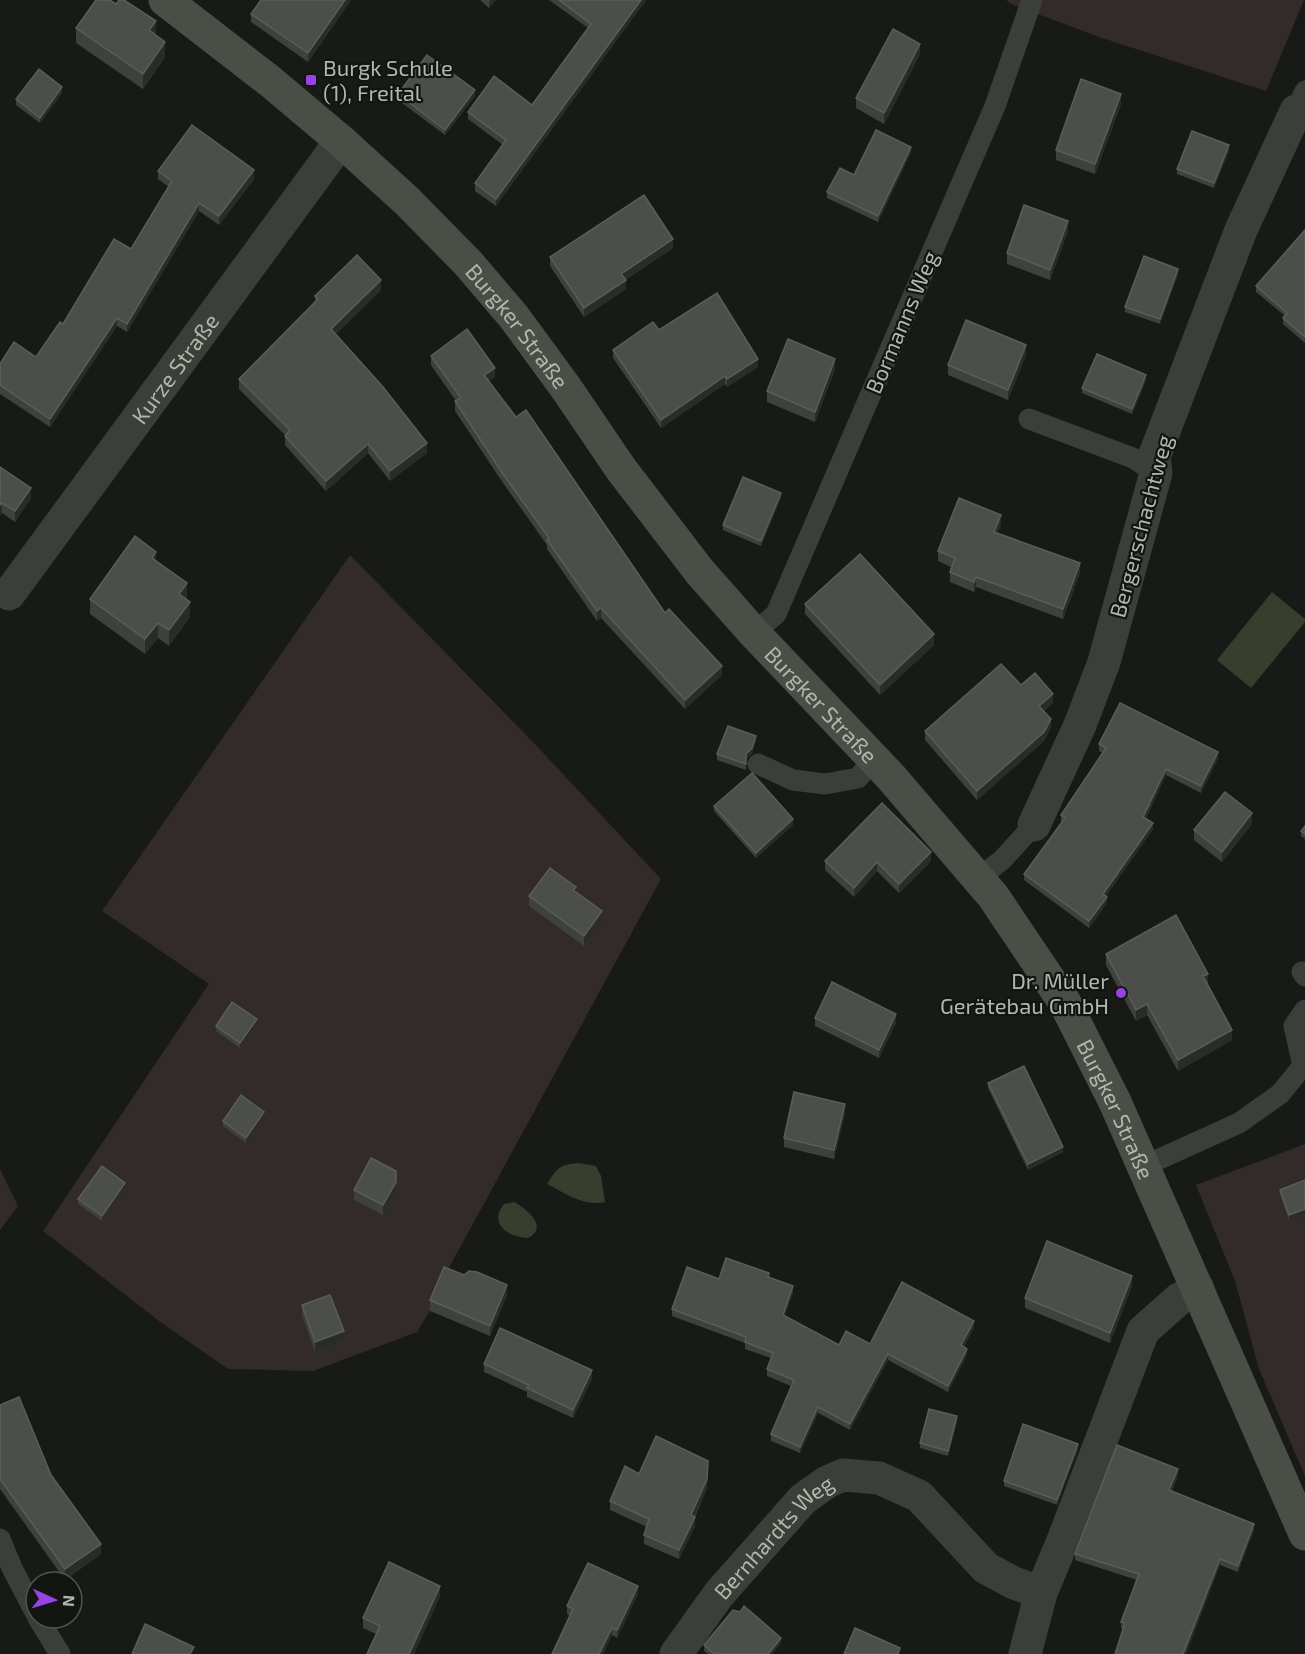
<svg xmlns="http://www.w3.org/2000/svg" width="1305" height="1654" viewBox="0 0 1305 1654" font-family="'Exo 2',sans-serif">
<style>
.green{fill:#332a2a}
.water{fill:#383d2e}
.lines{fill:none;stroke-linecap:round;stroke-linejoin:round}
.service{stroke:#3b3e39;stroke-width:21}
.minor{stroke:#3b3e39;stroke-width:33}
.secondary{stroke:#4a4e47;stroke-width:33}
.wall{fill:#3f413d}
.shaded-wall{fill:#2a2c29}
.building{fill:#4b4e49;stroke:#5b5e58;stroke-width:1.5}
.poi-dot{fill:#9943e7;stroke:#131513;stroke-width:2}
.labels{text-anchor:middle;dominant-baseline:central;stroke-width:4.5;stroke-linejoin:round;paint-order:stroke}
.poi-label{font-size:22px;fill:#b1b8ab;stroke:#131513;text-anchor:start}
.street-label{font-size:22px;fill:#b1b8ab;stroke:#131513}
</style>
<rect width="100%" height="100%" fill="#181a18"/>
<g class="green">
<polygon points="1006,0 1304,0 1266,91 1099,37 1011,4"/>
<polygon points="350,555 533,742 661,879 444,1277 430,1311 417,1332 313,1371 228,1369 159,1321 43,1231 209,984 102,911"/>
<polygon points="1305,1144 1305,1476 1259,1369 1235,1281 1196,1185"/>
<polygon points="0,1169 18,1206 0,1230"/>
</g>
<g class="water">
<polygon points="1272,592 1305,619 1305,622 1251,688 1217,660"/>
<path d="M578,1163L596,1166L601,1176L605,1202C584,1207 565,1193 547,1184C557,1168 559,1165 578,1163Z"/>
<path d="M514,1202C527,1209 549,1227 528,1238C508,1237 488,1224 504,1204Z"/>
</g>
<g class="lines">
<g class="service">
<polyline points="1296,111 1305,91"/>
<polyline points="1029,419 1133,458 1156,473"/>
<polyline points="754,633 776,614 995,106 1032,0"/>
<polyline points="758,764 793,780 825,784 858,778 874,759"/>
<polyline points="979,878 1002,860 1034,825"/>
<polyline points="1302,972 1305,976"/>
<polyline points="1305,1010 1294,1026 1303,1066 1305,1068"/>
<polyline points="1144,1166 1239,1123 1280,1094 1303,1066"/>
<polyline points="0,1539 12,1568 36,1614"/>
<polyline points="38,1618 60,1654"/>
</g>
<g class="minor">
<path id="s1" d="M9,594L341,141"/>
<polyline points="1034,825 1080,725 1104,662 1156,473 1154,457 1241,230 1296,111"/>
<path id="s2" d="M676,1654L719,1594L803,1499L827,1482L843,1475L879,1478L919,1496L986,1568L1014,1583L1041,1593"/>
<polyline points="1025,1654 1041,1593 1064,1538 1143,1331 1179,1299 1198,1289"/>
</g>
<path class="secondary" id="s3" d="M165,0L271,82L341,141L407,201L468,263L514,317L566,388L621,469L700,572L754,633L891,777L993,896L1065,1003L1115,1102L1305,1534"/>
</g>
<g class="wall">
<polygon points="261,0 351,0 308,62 251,22 251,14"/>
<polygon points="480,0 496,0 489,8"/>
<polygon points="549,0 646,0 496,206 475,191 475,183 503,145 468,119 468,112 532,105 588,28"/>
<polygon points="116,4 156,35 165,57 143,89 76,43 76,28"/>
<polygon points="920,54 884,124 856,108 856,98"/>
<polygon points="62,93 40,123 16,105 16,99"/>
<polygon points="398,94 475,96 445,135 398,100"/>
<polygon points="1121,104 1095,174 1056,160 1056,150"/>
<polygon points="1229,151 1214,188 1177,174 1177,169"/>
<polygon points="911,152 878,222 827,198 827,192 854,175"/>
<polygon points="158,171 254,179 219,225 199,211 127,332 117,326 50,427 0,394 0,364 36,357 63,324 131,249 169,187 158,179"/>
<polygon points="1305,230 1305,343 1283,324 1283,318 1285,316 1256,292 1256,286"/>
<polygon points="1068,231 1050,280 1007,264 1007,253"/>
<polygon points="673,248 625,280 626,289 584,317 550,266 550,257"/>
<polygon points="1178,274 1160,324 1125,312 1125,307"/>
<polygon points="381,290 336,334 427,453 390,481 368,453 326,491 285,445 285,435 239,389 239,379 315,302 315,296"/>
<polygon points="659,330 758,367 727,387 725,384 661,428 613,358 613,350"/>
<polygon points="1026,355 1008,400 948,375 948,365"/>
<polygon points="431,356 495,377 489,381 665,613 722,675 685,709 601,618 597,621 547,549 547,545 503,483 455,411 455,401 456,401 431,365"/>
<polygon points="835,369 815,422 767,402 767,391"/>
<polygon points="1146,381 1132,414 1082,393 1082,388"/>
<polygon points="0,467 31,498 15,522 2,513 0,516"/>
<polygon points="781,498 761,546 723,530 723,525"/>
<polygon points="1001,525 997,533 1080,573 1063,619 976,587 974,592 950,582 950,572 951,567 938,561 938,551"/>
<polygon points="156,560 187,598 186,599 190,617 169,646 158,638 145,654 90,614 90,599"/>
<polygon points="805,604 934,645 880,695 805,614"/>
<polygon points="1021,685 1053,703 1044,711 1051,727 1044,741 977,800 925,740 925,731"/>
<polygon points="756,741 752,753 746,759 746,770 717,760 717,754"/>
<polygon points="1099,744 1218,758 1201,793 1166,775 1146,818 1153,829 1106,896 1107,903 1089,928 1024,880 1024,874 1062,822 1061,822 1061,815 1103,753 1099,751"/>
<polygon points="714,806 793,825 756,858 714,811"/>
<polygon points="1252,824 1222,862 1194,840 1194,830"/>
<polygon points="1305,826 1305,839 1301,836 1301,831"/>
<polygon points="825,861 931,861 899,893 877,871 854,897 825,870"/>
<polygon points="576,891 602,921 584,946 529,906 529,896"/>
<polygon points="1106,954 1208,984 1207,984 1232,1040 1178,1071 1147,1015 1136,1021 1106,965"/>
<polygon points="815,1018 896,1023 879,1058 815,1026"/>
<polygon points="257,1024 240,1048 216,1031 216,1026"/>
<polygon points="988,1083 1063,1152 1028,1170 988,1088"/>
<polygon points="845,1113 834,1159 784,1147 784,1138"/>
<polygon points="264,1117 246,1143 223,1126 223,1121"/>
<polygon points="1305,1180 1289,1220 1280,1195 1280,1190"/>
<polygon points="125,1188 102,1221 78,1204 78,1199"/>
<polygon points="354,1190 396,1192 383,1215 354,1200"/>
<polygon points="769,1278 793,1293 784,1316 839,1345 870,1344 974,1327 964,1347 967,1355 948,1392 888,1360 850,1430 818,1413 800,1453 771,1441 771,1434 791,1386 767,1376 767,1369 771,1358 745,1349 745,1343 672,1316 672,1309 719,1279"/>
<polygon points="1132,1286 1110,1343 1025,1308 1025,1298"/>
<polygon points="507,1295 490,1336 430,1311 430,1300"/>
<polygon points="302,1305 344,1341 315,1352 302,1315"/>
<polygon points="484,1364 592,1379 573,1418 527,1397 527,1392 484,1372"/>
<polygon points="0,1405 101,1554 65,1580 0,1489"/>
<polygon points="957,1421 948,1456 920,1448 920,1443"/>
<polygon points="1078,1449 1057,1505 1004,1486 1004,1481"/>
<polygon points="708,1470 707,1488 695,1517 695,1526 679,1559 644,1544 644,1535 647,1527 610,1510 610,1501 639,1474"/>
<polygon points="1178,1475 1172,1491 1254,1530 1238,1572 1220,1565 1186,1654 1115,1654 1123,1629 1121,1628 1121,1622 1137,1580 1075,1560 1075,1554"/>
<polygon points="638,1594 617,1638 612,1635 603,1654 552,1654 570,1616 567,1614 567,1606"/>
<polygon points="440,1596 414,1654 367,1654 376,1634 363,1628 363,1618"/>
<polygon points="740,1612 781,1643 772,1654 708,1654 704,1651 704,1645"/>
</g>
<g class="shaded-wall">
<polygon points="345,0 351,0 308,62 308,53"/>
<polygon points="491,0 496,0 489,8 489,2"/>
<polygon points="641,0 646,0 496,206 496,199"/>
<polygon points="156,21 156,36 149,30"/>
<polygon points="165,42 165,57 143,89 143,74"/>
<polygon points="920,44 920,54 884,124 884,113"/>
<polygon points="62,87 62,93 40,123 40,118"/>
<polygon points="475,90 475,96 445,135 445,130"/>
<polygon points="1121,94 1121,104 1095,174 1095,164"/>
<polygon points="1229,145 1229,151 1214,188 1214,183"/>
<polygon points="911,147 911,152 878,222 878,216"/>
<polygon points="254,170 254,179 219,225 219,216"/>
<polygon points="199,203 199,211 127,332 127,324"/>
<polygon points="1068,221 1068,231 1050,280 1050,270"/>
<polygon points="673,239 673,248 621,282 621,274"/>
<polygon points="1178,269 1178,274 1160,324 1160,319"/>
<polygon points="381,280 381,290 331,339 331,329"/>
<polygon points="626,280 626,289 584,317 584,308"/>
<polygon points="117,318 117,326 50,427 50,419"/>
<polygon points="1026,345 1026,355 1008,400 1008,390"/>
<polygon points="758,359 758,367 727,387 727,379"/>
<polygon points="835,359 835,369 815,422 815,412"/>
<polygon points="495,368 495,377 484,384 484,375"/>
<polygon points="1146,375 1146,381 1132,414 1132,409"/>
<polygon points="725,376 725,384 661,428 661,420"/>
<polygon points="427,443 427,453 390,481 390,471"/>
<polygon points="368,444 368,453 326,491 326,481"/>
<polygon points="31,488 31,498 15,522 15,511"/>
<polygon points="781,493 781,498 761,546 761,541"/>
<polygon points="2,503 2,513 0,516 0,506"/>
<polygon points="1001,515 1001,525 994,542 994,532"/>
<polygon points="156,552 156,567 152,558"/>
<polygon points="1080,563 1080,573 1063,619 1063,609"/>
<polygon points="976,577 976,587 974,592 974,582"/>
<polygon points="187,583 187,598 179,609 179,594"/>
<polygon points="190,602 190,617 169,646 169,630"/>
<polygon points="601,608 601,618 597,621 597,611"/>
<polygon points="158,623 158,638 145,654 145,639"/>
<polygon points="934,634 934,645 880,695 880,685"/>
<polygon points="722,666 722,675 685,709 685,700"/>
<polygon points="1053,694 1053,703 1039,715 1039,706"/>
<polygon points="1051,719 1051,727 1044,741 977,800 977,791"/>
<polygon points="756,736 756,741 752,753 746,759 746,770 746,754"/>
<polygon points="1218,752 1218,758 1201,793 1201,786"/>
<polygon points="1166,769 1166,775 1143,823 1143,817"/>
<polygon points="1252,813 1252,824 1222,862 1222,852"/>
<polygon points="793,819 793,825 756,858 756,853"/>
<polygon points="1153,823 1153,829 1103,900 1103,894"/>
<polygon points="931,852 931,861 899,893 899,884"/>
<polygon points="877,862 877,871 854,897 854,888"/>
<polygon points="1107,897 1107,903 1089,928 1089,921"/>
<polygon points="602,911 602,921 584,946 584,936"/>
<polygon points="1208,974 1208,984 1203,987 1203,976"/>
<polygon points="1147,1004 1147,1015 1136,1021 1136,1010"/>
<polygon points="896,1014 896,1023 879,1058 879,1050"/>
<polygon points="257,1019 257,1024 240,1048 240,1043"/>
<polygon points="1232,1030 1232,1040 1178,1071 1178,1060"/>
<polygon points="845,1104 845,1113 834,1159 834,1150"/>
<polygon points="264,1112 264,1117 246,1143 246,1138"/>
<polygon points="1063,1147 1063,1152 1028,1170 1028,1164"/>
<polygon points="396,1182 396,1192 383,1215 383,1205"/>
<polygon points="125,1183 125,1188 102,1221 102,1216"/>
<polygon points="1305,1209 1305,1214 1289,1220 1289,1215"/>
<polygon points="1132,1276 1132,1286 1110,1343 1110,1333"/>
<polygon points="507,1285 507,1295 490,1336 490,1326"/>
<polygon points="793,1286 793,1293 783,1322 783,1315"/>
<polygon points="974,1321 974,1327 961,1352 961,1345"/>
<polygon points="344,1331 344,1341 315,1352 315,1342"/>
<polygon points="967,1349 967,1355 948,1392 948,1386"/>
<polygon points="888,1354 888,1360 850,1430 850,1424"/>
<polygon points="592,1370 592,1379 573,1418 573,1410"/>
<polygon points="818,1407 818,1413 800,1453 800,1447"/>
<polygon points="957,1416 957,1421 948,1456 948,1451"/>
<polygon points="1078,1444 1078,1449 1057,1505 1057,1500"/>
<polygon points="708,1461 707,1488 691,1524 691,1515"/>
<polygon points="1178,1469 1178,1475 1169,1497 1169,1490"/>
<polygon points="695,1517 695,1526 679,1559 679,1550"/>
<polygon points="1254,1524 1254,1530 1238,1572 1238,1566"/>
<polygon points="101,1544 101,1554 65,1580 65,1569"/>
<polygon points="1220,1559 1220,1565 1186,1654 1183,1654"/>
<polygon points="440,1586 440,1596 414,1654 409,1654"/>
<polygon points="638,1586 638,1594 617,1638 617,1630"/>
<polygon points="612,1628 612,1635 603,1654 599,1654"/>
<polygon points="781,1638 781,1643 772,1654 768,1654"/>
</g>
<g class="building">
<polygon points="96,0 110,0 116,4 119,0 124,0 156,21 149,30 165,42 143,74 76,28"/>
<polygon points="261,0 345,0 308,53 251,14"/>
<polygon points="559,0 641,0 496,199 475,183 506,140 468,112 494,76 532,105 591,24"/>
<polygon points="893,29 920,44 884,113 856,98"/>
<polygon points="427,55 475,90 445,130 398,94"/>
<polygon points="39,69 62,87 40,118 16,99"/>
<polygon points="1081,79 1121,94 1095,164 1056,150"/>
<polygon points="192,125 254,170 219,216 199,203 127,324 117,318 50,419 0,385 0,364 14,342 36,357 60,322 63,324 114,239 131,249 172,181 158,171"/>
<polygon points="876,130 911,147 878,216 827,192 840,168 854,175"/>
<polygon points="1192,131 1229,145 1214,183 1177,169"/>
<polygon points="644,195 673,239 621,274 626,280 584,308 550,257"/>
<polygon points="1024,205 1068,221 1050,270 1007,253"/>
<polygon points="1305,230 1305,337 1283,318 1287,313 1256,286"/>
<polygon points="357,255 381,280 331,329 383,387 427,443 390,471 368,444 326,481 285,436 290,430 239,379 318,299 315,296"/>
<polygon points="1144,256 1178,269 1160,319 1125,307"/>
<polygon points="717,293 758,359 727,379 725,376 661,420 613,350 653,322 659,330"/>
<polygon points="966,320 1026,345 1008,390 948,365"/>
<polygon points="467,329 495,368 484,375 516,417 526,410 665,613 669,609 722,666 685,700 601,608 597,611 547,540 549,538 503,474 455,401 461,398 431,356"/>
<polygon points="788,339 835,359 815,412 767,391"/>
<polygon points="1097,354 1146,375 1132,409 1082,388"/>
<polygon points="0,467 31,488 15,511 2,503 0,505"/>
<polygon points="743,477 781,493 761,541 723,525"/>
<polygon points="959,498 1001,515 994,532 1080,563 1063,609 976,577 974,582 950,572 955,558 938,551"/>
<polygon points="135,536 156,552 152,558 187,583 179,594 190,602 169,630 158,623 145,639 90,599"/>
<polygon points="860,554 934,634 880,685 805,604"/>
<polygon points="1001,664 1021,685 1035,673 1053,694 1039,706 1051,719 1044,732 977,791 925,731"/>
<polygon points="1120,703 1218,752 1201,786 1166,769 1143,817 1153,823 1103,894 1107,897 1089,921 1024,874 1065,818 1061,815 1106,748 1099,744"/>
<polygon points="728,726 756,736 752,748 746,754 746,764 717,754"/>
<polygon points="752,773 793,819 756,853 714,806"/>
<polygon points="1225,792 1252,813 1222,852 1194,830"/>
<polygon points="882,803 931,852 899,884 877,862 854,888 825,861"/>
<polygon points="1305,826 1305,834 1301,831"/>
<polygon points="550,868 576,887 573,890 602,911 584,936 529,896"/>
<polygon points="1176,915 1208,974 1203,976 1232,1030 1178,1060 1147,1004 1136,1010 1106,954"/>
<polygon points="832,982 896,1014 879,1050 815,1018"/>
<polygon points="232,1002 257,1019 240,1043 216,1026"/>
<polygon points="1024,1066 1063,1147 1028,1164 988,1083"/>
<polygon points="794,1092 845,1104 834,1150 784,1138"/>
<polygon points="241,1095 264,1112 246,1138 223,1121"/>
<polygon points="371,1158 396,1171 396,1182 383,1205 354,1190"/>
<polygon points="102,1166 125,1183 102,1216 78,1199"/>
<polygon points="1305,1180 1305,1209 1289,1215 1280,1190"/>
<polygon points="1047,1241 1132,1276 1110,1333 1025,1298"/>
<polygon points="726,1258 769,1273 768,1277 793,1286 783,1315 839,1345 846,1331 870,1344 902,1282 974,1321 961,1345 967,1349 948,1386 888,1354 850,1424 818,1407 800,1447 771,1434 794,1380 767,1369 773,1353 745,1342 746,1337 672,1309 687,1267 719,1279"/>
<polygon points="444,1267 464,1275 469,1271 477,1272 507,1285 490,1326 430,1300"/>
<polygon points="330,1295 344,1331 315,1342 302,1305"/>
<polygon points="500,1328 592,1370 573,1410 527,1388 529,1385 484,1364"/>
<polygon points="19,1397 51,1475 101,1544 65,1569 0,1479 0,1405"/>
<polygon points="929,1409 957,1416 948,1451 920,1443"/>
<polygon points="1023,1424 1078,1444 1057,1500 1004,1481"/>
<polygon points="656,1436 708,1461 707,1479 691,1515 695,1517 679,1550 644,1535 649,1519 610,1501 625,1466 639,1474"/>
<polygon points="1117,1445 1178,1469 1169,1490 1254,1524 1238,1566 1220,1559 1183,1654 1115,1654 1125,1623 1121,1622 1139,1574 1075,1554"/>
<polygon points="389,1562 440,1586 409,1654 367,1654 380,1626 363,1618"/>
<polygon points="588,1563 638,1586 617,1630 612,1628 599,1654 552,1654 573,1609 567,1606"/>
<polygon points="744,1606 781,1638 768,1654 714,1654 704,1645 733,1610 740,1612"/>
<polygon points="145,1624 194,1647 190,1654 132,1654"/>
<polygon points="855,1628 900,1648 898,1654 844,1654"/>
</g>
<g class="poi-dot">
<rect x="305" y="74" width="12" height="12" rx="3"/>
<circle cx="1121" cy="993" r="6"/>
</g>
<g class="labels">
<g class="poi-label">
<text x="323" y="67">Burgk Schule<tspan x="323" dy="25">(1), Freital</tspan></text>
<text x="1109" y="980" text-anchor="end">Dr. Müller<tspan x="1109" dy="25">Gerätebau GmbH</tspan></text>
</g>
<g class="street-label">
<text transform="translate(901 322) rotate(-67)">Bormanns Weg</text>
<text stroke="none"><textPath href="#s3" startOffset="482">Burgker Straße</textPath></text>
<text stroke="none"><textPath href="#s1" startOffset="280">Kurze Straße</textPath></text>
<text transform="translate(1140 526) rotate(-75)">Bergerschachtweg</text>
<text stroke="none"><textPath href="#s3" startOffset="968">Burgker Straße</textPath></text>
<text stroke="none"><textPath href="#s3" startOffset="1472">Burgker Straße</textPath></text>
<text stroke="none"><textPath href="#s2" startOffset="153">Bernhardts Weg</textPath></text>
</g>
</g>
<g transform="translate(54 1600) rotate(94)"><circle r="28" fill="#131513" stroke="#525650" stroke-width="1.5"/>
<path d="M0-4.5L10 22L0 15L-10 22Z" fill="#9943e7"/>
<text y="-9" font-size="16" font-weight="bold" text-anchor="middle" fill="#b1b8ab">N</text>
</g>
</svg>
